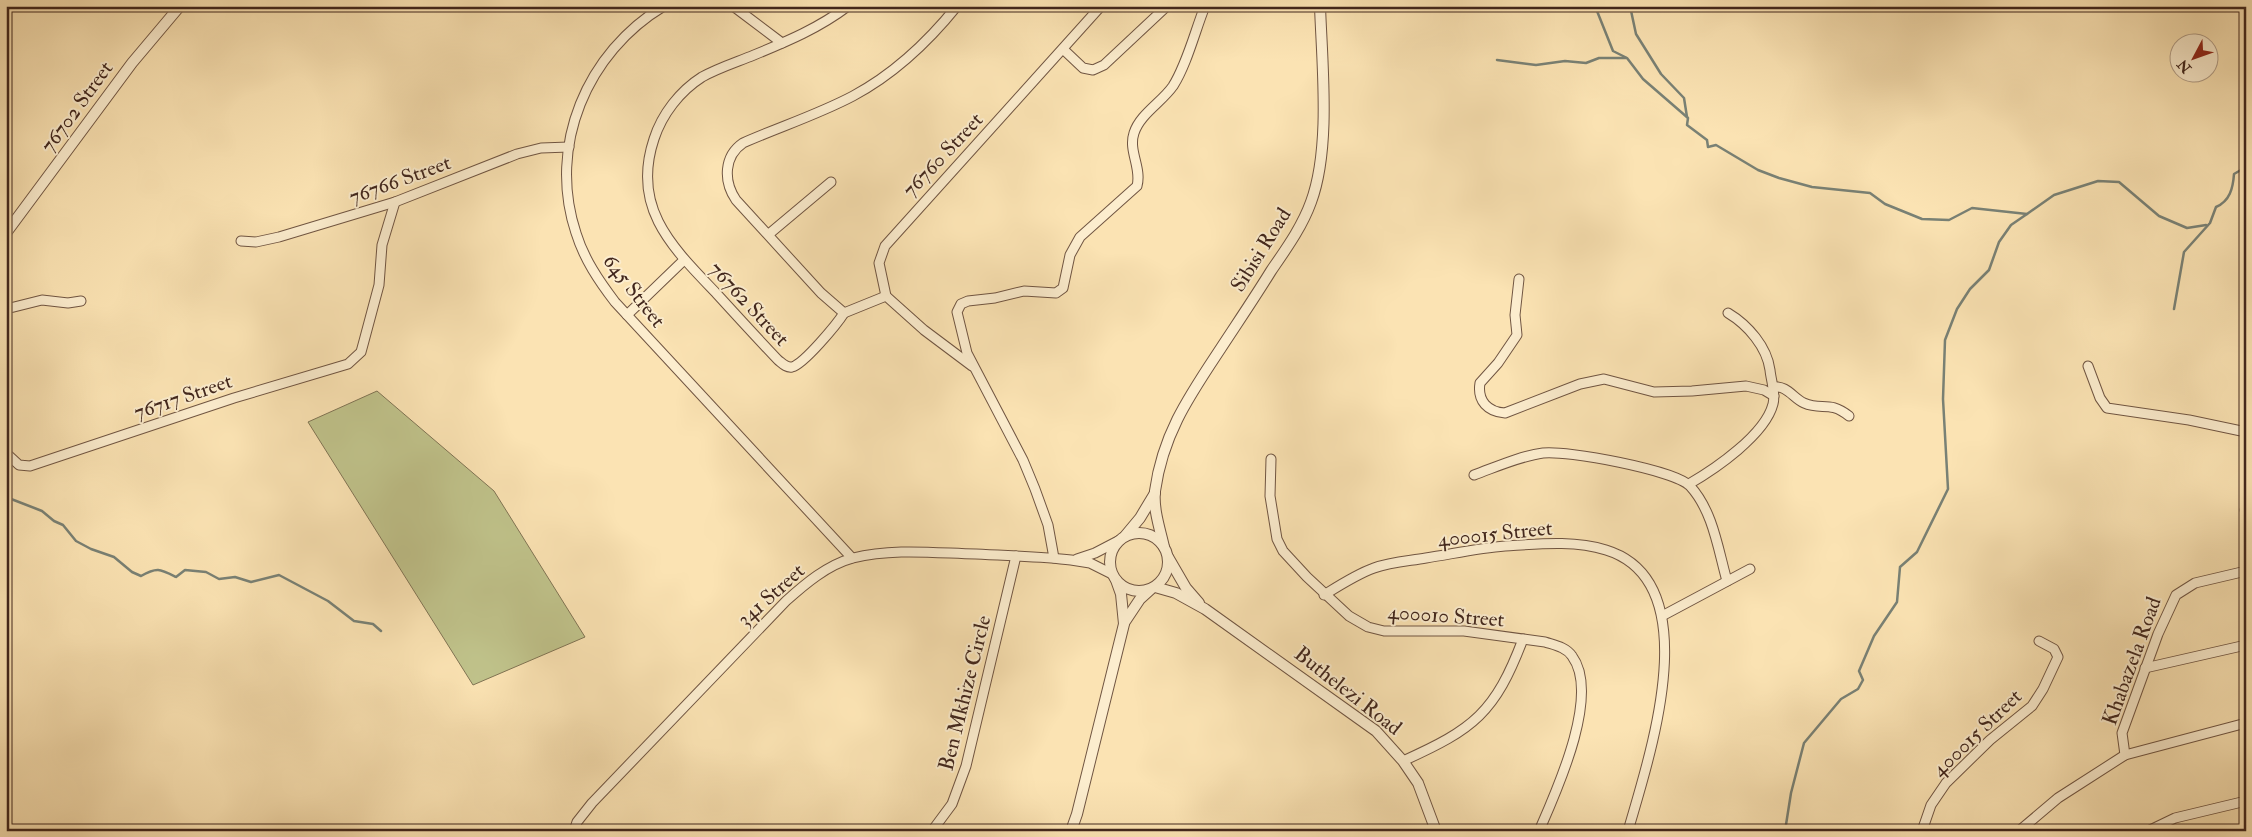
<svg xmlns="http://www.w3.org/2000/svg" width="2252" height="837" viewBox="0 0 2252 837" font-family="'IM FELL Double Pica',serif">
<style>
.green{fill:#c0c38b;stroke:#807454}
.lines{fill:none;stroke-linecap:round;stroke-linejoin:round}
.stream{stroke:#798175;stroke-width:2.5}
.minor-casing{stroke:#705542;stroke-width:11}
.tertiary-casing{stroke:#705542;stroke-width:12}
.minor{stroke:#fcedce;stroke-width:9}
.tertiary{stroke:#fcedce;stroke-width:10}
.labels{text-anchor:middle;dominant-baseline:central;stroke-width:4;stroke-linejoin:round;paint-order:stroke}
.street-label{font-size:21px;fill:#41261c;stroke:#fcedce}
</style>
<rect width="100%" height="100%" fill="#fbe3b3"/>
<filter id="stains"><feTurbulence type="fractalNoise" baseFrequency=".004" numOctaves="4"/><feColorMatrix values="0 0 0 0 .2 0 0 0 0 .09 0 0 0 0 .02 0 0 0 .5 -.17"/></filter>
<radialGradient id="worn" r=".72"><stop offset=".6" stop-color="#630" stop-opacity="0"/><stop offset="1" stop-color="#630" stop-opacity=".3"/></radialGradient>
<polygon class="green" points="377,391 494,491 585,637 473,685 308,422"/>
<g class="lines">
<g class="stream">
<polyline points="1595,6 1613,51 1627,58 1643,79 1688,118 1687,125 1707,140 1708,147 1716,145 1758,170 1779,178 1812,187 1870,193 1885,204 1922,219 1949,220 1972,208 2027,214 2054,195 2098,181 2119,182 2159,216 2187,228 2206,225"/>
<polyline points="1630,6 1636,34 1661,74 1684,98 1687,117"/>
<polyline points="6,8 7,6"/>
<polyline points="1497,60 1536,65 1565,61 1586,63 1599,58 1626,58"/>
<path d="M2174,309L2184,252L2210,223L2216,207C2230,201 2233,188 2234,174L2246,167"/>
<path d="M6,497L42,511L54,521L63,525L76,541L91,549L114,557L132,572L141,576C157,567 160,569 176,577L185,570L206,572L219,579L235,577L251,582L279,575L328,601L354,621L373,624L381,631"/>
<polyline points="1785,831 1791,793 1804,743 1841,699 1858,689 1863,680 1859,671 1874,636 1897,602 1900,567 1917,552 1948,489 1943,399 1945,340 1957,309 1970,289 1989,270 1999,242 2011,225 2027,214"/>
</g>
<g class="minor-casing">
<g id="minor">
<path d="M664,6C587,52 547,146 576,233C584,259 599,281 615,302L852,558"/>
<polyline points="733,6 782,43"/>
<path d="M848,6C819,28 788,41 754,55C737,62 718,68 702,77C680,91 662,114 654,139C631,208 672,247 716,293C737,316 757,338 778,360C782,363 786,368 792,367C804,364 837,324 844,313L821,293L736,200C723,181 724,156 743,143C779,127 817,115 853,96C894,74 928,42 957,6"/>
<polyline points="1064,50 1083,68 1093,70 1104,65 1167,6"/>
<polyline points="769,234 831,182"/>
<polyline points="241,241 256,242 279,237 395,202 517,154 541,148 569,147"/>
<path d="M1519,279L1515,315L1517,335L1498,363L1480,383C1477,401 1488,412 1505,413L1580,384L1604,379L1654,392L1692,391L1746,386L1764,390L1774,396"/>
<polyline points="886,296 879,263 885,246 1101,6"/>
<polyline points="6,309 42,300 68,303 81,301"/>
<polyline points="844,313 886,296 924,330 972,366"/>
<polyline points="627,315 684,260"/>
<polyline points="2088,366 2100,398 2107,408 2189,420 2246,432"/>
<path d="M1773,387C1787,385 1793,398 1804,403C1822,411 1829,400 1849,416"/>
<polyline points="6,453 19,465 30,466 234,398 348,364 361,352 364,341 379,285 382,245 395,202"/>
<path d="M1271,459L1270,496L1277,539L1283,551L1307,577L1349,616L1368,627L1384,631H1464L1545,642C1554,645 1566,647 1572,656C1601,695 1556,792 1539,831"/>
<path d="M1474,475C1496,467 1520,456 1543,453C1566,450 1675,470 1690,486C1713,511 1718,549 1727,581"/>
<path d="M1689,484C1715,469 1765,435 1773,404C1776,393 1771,381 1770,370C1767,347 1748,325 1728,313"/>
<polyline points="2245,510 2246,509"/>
<path d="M1054,558L1048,525L1035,489L1023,460L967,353L957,312L961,304L968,301L995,298L1024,291L1056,293L1063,288L1070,255L1080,237L1137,186C1142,168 1128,151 1134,133C1140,114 1162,102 1173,86C1187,64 1195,31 1205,6"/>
<polyline points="1077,559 1095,553 1120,540"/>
<path d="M1324,595C1340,585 1357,574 1374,568C1391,562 1409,561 1426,558C1452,554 1479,548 1505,546C1538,544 1574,540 1606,550C1710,582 1648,760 1628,831"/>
<polyline points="1662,616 1750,569"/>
<polyline points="2145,668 2246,645"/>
<polyline points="2125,755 2122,733 2158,634 2176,595 2195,583 2246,571"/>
<path d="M1403,761C1474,729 1495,713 1523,639"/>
<path d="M574,831L577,822L592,803L786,601C805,584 827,565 853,558C893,548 935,553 976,554C1008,556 1040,556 1071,560L1090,563L1112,574"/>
<polyline points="932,831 952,804 966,766 1016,556"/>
<polyline points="1922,831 1931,805 1946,783 1990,740 2032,706 2043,689 2058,657 2054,649 2039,641"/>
<polyline points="2019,831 2058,798 2125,755 2246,723"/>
<polyline points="2148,831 2175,818 2246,801"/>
</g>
</g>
<g class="tertiary-casing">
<g id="tertiary">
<polyline points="6,233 132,63 180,6"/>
<circle cx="1139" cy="562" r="29"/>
<polyline points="1125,536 1140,518 1155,493"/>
<path d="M1164,547C1160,529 1153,509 1155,491C1163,433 1190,395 1221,348C1238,322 1255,297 1271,271C1286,249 1302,227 1311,202C1331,148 1322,65 1320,6"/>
<polyline points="1168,557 1186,588 1199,603"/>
<polyline points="1155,587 1176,593 1205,609 1376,731 1403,761 1418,783 1436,831"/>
<polyline points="1124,623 1140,599 1151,589"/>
<polyline points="1071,831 1077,814 1124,624 1121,594 1116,580"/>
</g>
</g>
<use href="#minor" class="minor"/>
<use href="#tertiary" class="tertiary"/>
</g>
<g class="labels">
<g class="street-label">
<text transform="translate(77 107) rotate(-54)">76702 Street</text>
<text transform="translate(943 155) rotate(-47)">76760 Street</text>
<text transform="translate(400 180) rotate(-20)">76766 Street</text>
<text transform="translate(1261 250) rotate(-58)">Sibisi Road</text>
<text transform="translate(634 291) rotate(52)">645 Street</text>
<text transform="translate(749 304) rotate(47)">76762 Street</text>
<text transform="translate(183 397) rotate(-19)">76717 Street</text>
<text transform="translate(1495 534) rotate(-6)">400015 Street</text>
<text transform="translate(771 595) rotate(-42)">341 Street</text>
<text transform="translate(1446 616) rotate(4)">400010 Street</text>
<text transform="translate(2132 661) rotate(-70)">Khabazela Road</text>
<text transform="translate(1348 691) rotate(38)">Buthelezi Road</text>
<text transform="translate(965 693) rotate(-76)">Ben Mkhize Circle</text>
<text transform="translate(1977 733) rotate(-44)">400015 Street</text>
</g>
</g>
<rect width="2252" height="837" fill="none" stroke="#fbe3b3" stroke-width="25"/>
<rect x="8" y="8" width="2237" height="822" fill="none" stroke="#41261c" stroke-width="2.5"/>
<rect x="12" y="12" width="2227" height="812" fill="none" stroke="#41261c"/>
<g transform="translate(2194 58) rotate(229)"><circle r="24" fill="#fcedce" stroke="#b19d87"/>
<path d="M0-4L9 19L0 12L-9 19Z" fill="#8f2418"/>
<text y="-8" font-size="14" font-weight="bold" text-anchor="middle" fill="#41261c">N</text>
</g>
<rect width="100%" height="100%" filter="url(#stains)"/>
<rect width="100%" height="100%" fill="url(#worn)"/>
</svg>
